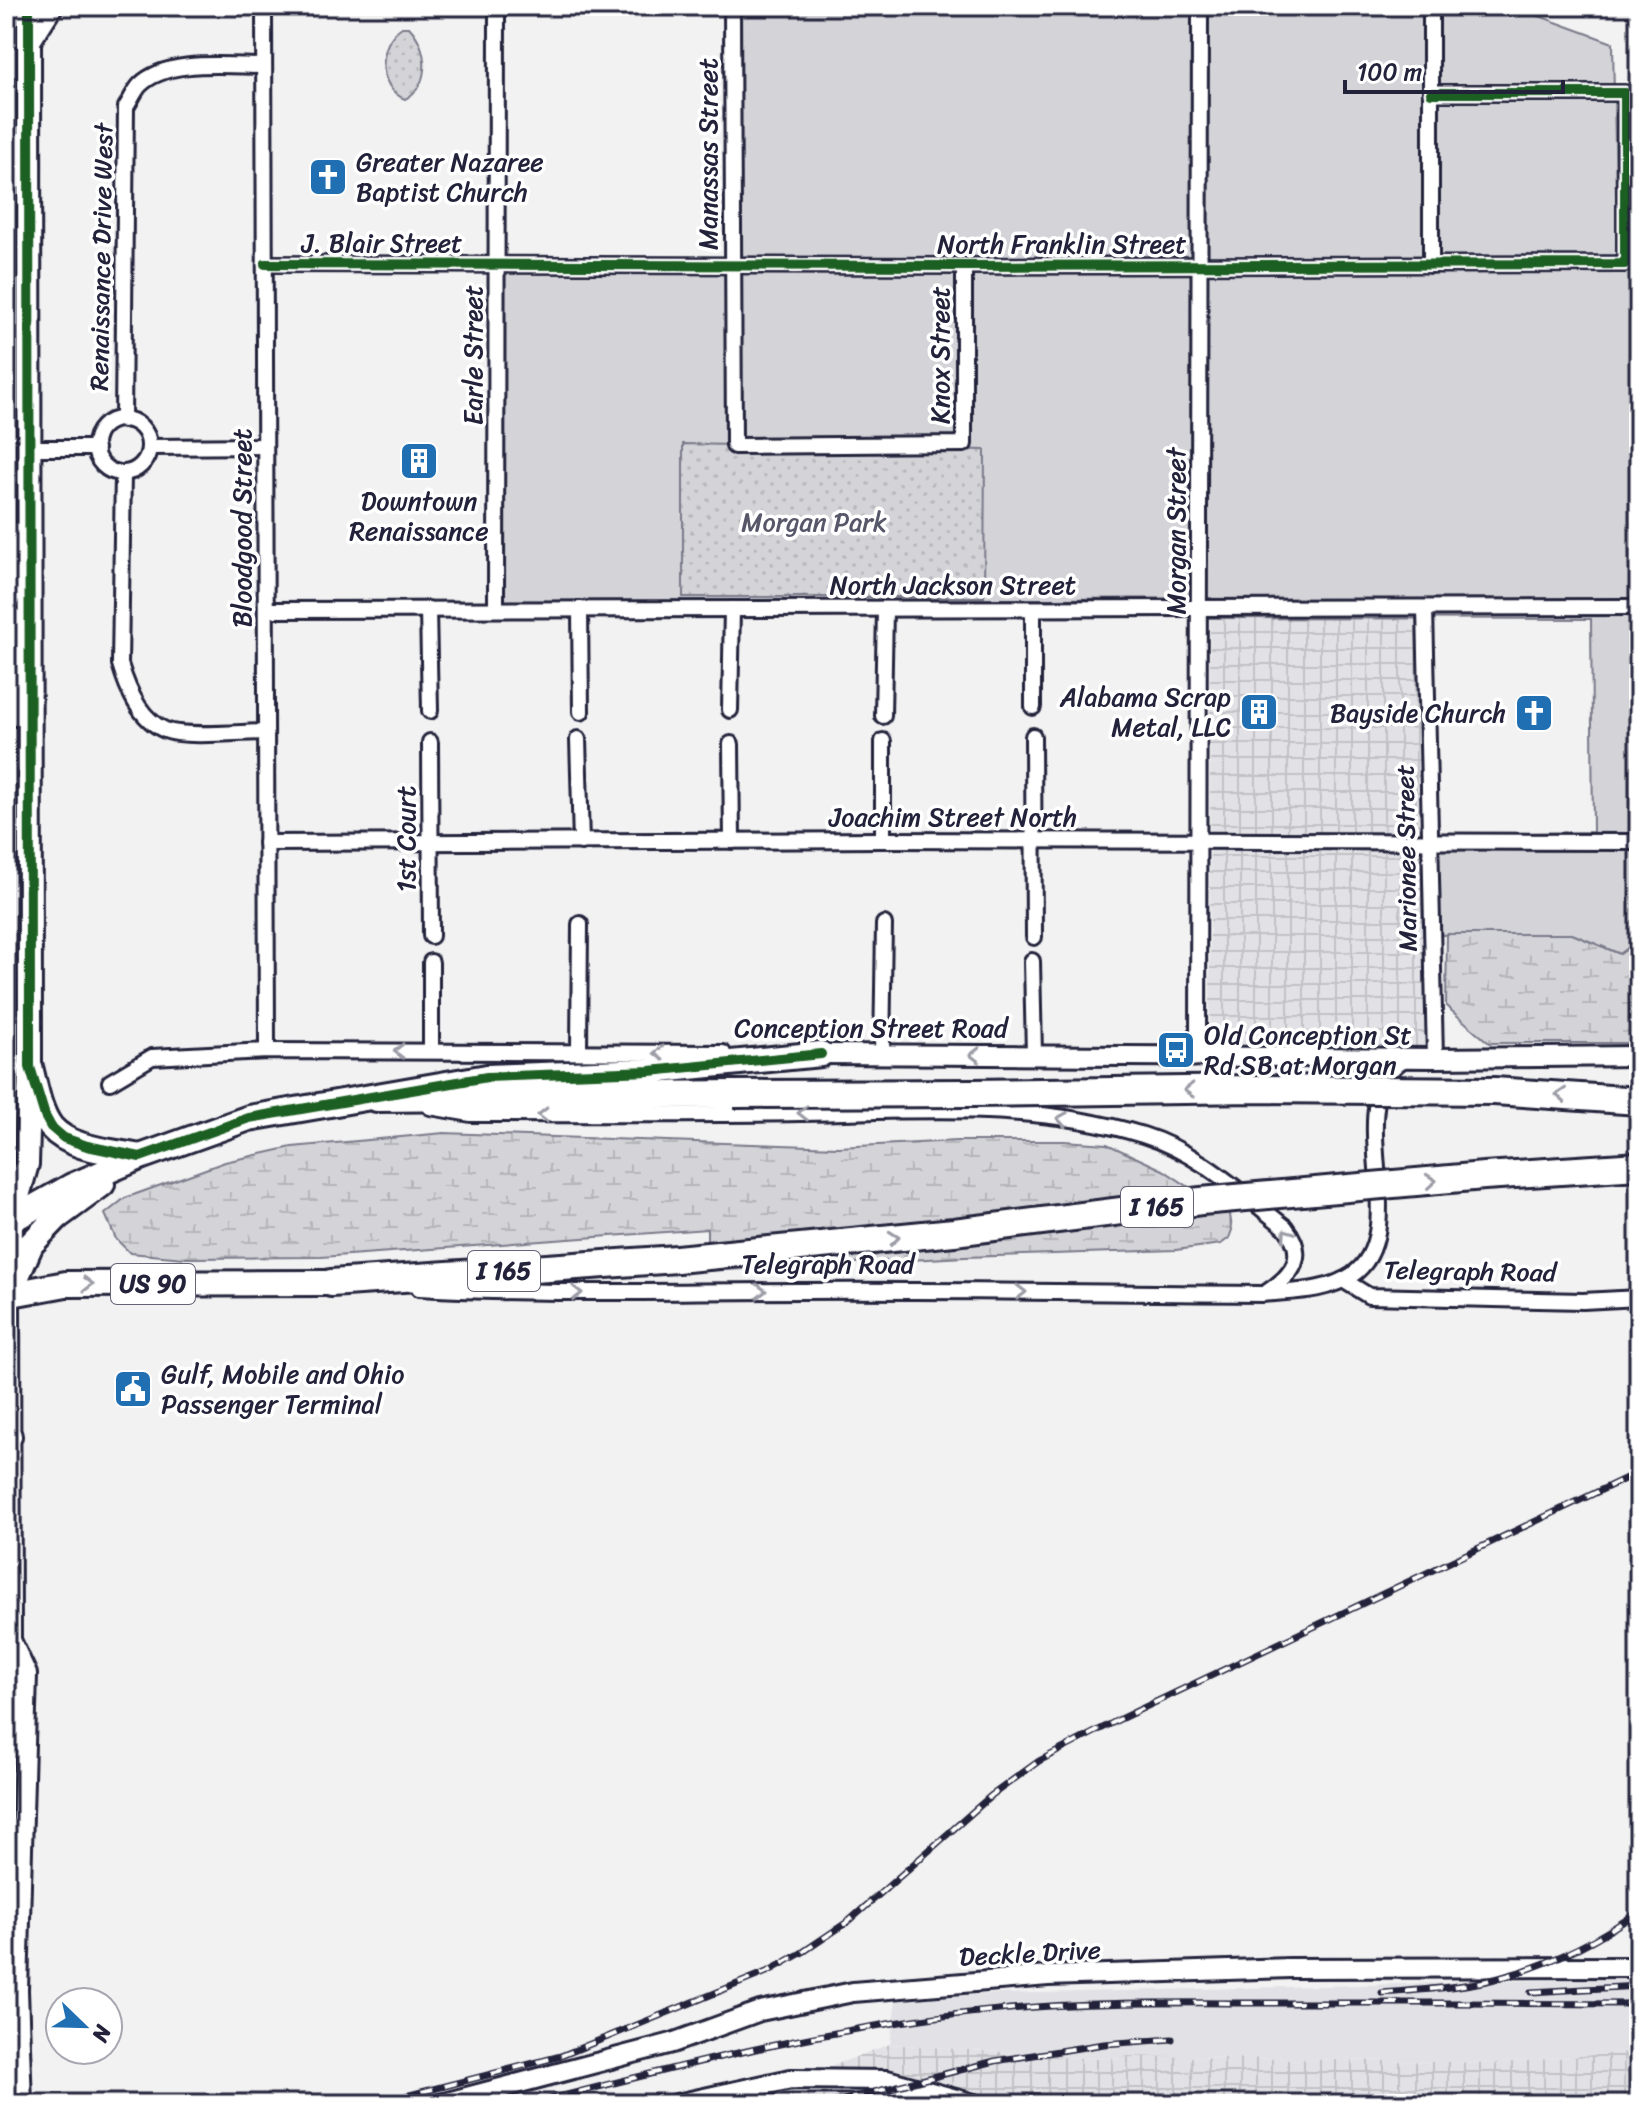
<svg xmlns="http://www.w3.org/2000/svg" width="1645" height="2110" viewBox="0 0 1645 2110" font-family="Sriracha,sans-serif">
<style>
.built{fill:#e2e2e6}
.industrial{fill:url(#industrial-grid)}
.grass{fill:#d3d3d8;stroke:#7a7a8a;stroke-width:2}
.wetland{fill:url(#wetland-marsh);stroke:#7a7a8a;stroke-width:2}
.park{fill:url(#park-dots);stroke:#7a7a8a;stroke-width:2}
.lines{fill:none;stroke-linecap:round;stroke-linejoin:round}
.minor-casing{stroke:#22223b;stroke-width:20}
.tertiary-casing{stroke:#22223b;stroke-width:24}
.primary-casing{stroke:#22223b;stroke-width:28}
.trunk-casing{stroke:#22223b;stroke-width:30}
.motorway-casing{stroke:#22223b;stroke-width:32}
.minor{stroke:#fff;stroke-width:14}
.tertiary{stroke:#fff;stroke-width:18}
.primary{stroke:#fff;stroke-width:22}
.trunk{stroke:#fff;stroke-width:24}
.motorway{stroke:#fff;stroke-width:26}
.rail-casing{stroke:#22223b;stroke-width:7}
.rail{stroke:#fff;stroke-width:4;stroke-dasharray:12;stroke-linecap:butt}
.motorway-bridge-casing{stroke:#22223b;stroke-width:32;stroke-linecap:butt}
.motorway-bridge{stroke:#fff;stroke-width:26}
.cycleway-casing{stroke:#fff;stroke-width:15}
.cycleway{stroke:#1b5e20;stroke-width:10}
.oneway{stroke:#9c9ca7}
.labels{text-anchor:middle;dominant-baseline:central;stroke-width:7;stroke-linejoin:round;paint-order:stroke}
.shield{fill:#fff;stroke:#646476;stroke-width:2}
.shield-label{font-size:24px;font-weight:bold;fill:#22223b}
.street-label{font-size:26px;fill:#22223b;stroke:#fff}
.poi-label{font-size:26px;fill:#22223b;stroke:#fff;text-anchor:start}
.park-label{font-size:26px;fill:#57576a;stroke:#fff}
</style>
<defs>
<pattern id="industrial-grid" width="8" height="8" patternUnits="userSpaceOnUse" patternTransform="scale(2)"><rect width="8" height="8" fill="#e2e2e6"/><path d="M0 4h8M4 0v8" fill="none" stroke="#c2c2c6"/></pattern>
<pattern id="wetland-marsh" width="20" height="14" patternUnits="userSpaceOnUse" patternTransform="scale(2)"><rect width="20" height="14" fill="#d3d3d8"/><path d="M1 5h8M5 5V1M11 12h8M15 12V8" fill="none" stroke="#b5b5ba"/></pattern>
<pattern id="park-dots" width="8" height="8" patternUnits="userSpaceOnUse" patternTransform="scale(2)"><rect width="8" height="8" fill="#d3d3d8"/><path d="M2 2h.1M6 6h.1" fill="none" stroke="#b5b5ba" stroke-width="1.8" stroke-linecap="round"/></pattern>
</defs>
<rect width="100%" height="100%" fill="#f2f2f3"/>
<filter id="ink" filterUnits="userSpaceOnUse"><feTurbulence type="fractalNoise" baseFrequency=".0125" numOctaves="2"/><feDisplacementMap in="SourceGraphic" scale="16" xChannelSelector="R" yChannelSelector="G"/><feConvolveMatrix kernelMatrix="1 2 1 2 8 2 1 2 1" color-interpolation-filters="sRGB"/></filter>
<g filter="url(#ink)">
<g class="built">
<polygon points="6,6 14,6 14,910 11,1165 6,1187"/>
<polygon points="1639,1978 1639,2051 1501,2063 1129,2056 1096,2059 890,2044 896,2000 954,1995"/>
</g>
<g class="industrial">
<polygon points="1417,617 1425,1046 1210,1045 1210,618"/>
<polygon points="6,1545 18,1545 19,2104 6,2104"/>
<polygon points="890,2044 1096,2059 1129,2056 1501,2063 1639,2051 1639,2104 731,2104"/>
</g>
<polygon class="grass" points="741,6 1512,6 1613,43 1617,252 1635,278 1633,648 1639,658 1639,940 1620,954 1572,934 1423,935 1421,835 1593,832 1591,619 1210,618 1211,598 504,602 504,273 740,274"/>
<g class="wetland">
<polygon points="1447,934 1572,934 1620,954 1639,940 1639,1043 1489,1043 1446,1006"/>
<polygon points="444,1133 838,1147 957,1141 1064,1141 1107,1144 1163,1170 1230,1214 1232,1230 1229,1238 1221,1244 1176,1250 965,1257 707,1271 707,1229 321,1257 184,1258 130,1253 116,1239 105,1214 125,1198 225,1162 292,1147"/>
</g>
<g class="park">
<path d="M402,27H409C428,46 432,85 405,99C376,88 378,42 402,27Z"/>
<polygon points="683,444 985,450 984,597 683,597"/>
</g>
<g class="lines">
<g class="minor-casing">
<g id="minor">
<polyline points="264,6 267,1051"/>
<polyline points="732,6 734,446 964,444 964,266"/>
<polyline points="1431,6 1431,265"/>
<polyline points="265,264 964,266 1625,264 1625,93 1431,93"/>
<circle cx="122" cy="446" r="27"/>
<path d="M123,420L126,107C131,100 135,90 140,85C167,58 228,66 264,66"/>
<polyline points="149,447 265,446"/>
<polyline points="29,448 96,448"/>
<path d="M123,473L120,664C127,688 139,719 165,730C184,738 243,732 266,732"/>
<polyline points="1425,608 1435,1058"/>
<polyline points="428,609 430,711"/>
<polyline points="496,609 497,6"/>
<polyline points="580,609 581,712"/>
<polyline points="266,610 1639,607"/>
<polyline points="1033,707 1033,609"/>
<polyline points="730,710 732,609"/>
<polyline points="883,716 885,609"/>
<polyline points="1033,736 1034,937"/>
<polyline points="578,739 581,842"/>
<polyline points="430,742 431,936"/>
<polyline points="731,744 732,841"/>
<polyline points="883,840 883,741"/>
<polyline points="266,843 883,840 1639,842"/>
<polyline points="1032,961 1034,1055"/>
<polyline points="431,962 431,1051"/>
<polyline points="579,1052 580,924"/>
<polyline points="882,1055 884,924"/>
<polyline points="1198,1056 1200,6"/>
<path d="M1321,1061C1338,1066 1351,1075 1362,1089"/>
<polyline points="110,1082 152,1057 267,1051 723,1053"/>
<path d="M430,1107L471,1114C581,1114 690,1115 799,1113C914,1111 1032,1101 1143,1135C1198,1152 1241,1193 1285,1227C1308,1256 1293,1275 1267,1292"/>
<polyline points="1343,1280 1369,1296 1583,1301 1639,1298"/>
<path d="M419,1288C546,1295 673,1291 801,1291C955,1290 1109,1293 1263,1294C1293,1291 1326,1292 1352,1275C1417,1231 1334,1094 1408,1057"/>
</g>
</g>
<g class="tertiary-casing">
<g id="tertiary">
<polyline points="821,1054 1435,1058 1639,1056"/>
<polyline points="11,1640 27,1674 18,1990 22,2104"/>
<polyline points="6,1732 11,1640 10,1292"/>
<polyline points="440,2104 672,2043 760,2011 853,1992 1048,1976 1290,1968 1639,1967"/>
<polyline points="677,2104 791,2079 887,2080 974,2104"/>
</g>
</g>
<g class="primary-casing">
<g id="primary">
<polyline points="30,39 51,6"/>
<polyline points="6,603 14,581 14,534"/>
<polyline points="6,616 11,619 13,627 15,714"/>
<polyline points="7,1206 11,1221 10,1291"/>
<polyline points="11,1221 27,1164 30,1067 29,6"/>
</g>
</g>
<g class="trunk-casing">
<g id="trunk">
<path d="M30,1067C35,1086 39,1112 51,1127C71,1150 112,1151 140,1157"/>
<polyline points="6,1223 72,1186 140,1157 249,1118 487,1077 650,1071 821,1054"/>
<polyline points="10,1292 31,1244 57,1217 102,1184"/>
<polyline points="6,1295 66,1284 331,1283"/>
<polyline points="6,1432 9,1436"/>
</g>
</g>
<g class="motorway-casing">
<g id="motorway">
<polyline points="377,1098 734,1094"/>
<polyline points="331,1283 677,1259"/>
</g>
</g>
<use href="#minor" class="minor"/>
<use href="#tertiary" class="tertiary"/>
<use href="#primary" class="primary"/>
<use href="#trunk" class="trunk"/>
<use href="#motorway" class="motorway"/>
<g class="rail-casing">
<g id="rail">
<polyline points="1531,1992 1639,1986"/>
<path d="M1382,1993C1421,1990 1461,1988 1499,1978C1549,1965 1597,1941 1639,1911"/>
<polyline points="375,2104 561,2056 769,1971 803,1952 849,1921 992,1795 1039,1761 1120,1719 1639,1472"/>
<path d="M532,2104C686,2064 841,2024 999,2010C1091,2001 1184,2003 1277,2003C1398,2003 1518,2003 1639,2004"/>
<polyline points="828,2104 995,2061 1104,2044 1172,2039"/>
</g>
</g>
<use href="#rail" class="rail"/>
<g class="motorway-bridge-casing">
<g id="motorway-bridge">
<polyline points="734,1094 973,1093 1255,1089 1494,1091 1639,1101"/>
<polyline points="677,1259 954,1232 1201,1201 1484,1176 1639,1166"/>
</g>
</g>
<use href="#motorway-bridge" class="motorway-bridge"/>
<g class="cycleway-casing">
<g id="cycleway">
<polyline points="29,6 30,1067 45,1116 51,1127 64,1138 87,1146 140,1157 249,1118 487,1077 650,1071 821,1054"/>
<polyline points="265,264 964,266 1625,264 1625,93 1431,93"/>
</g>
</g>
<use href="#cycleway" class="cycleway"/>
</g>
<defs><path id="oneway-chevron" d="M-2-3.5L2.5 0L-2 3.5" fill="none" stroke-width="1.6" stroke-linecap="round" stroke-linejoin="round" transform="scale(2)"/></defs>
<g class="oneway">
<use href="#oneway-chevron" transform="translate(399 1051) rotate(-180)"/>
<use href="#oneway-chevron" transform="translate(659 1053) rotate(-180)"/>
<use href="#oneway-chevron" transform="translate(975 1055) rotate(180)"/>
<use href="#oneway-chevron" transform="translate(1189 1090) rotate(179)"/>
<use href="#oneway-chevron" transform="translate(1561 1095) rotate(-176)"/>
<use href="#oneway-chevron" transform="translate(803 1113) rotate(179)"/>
<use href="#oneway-chevron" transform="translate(543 1115) rotate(-180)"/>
<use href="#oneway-chevron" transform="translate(1062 1119) rotate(-171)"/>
<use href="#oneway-chevron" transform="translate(1431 1181) rotate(-5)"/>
<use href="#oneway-chevron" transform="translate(1287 1234) rotate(-125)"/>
<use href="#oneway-chevron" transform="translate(894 1238) rotate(-6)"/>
<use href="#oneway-chevron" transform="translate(88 1284)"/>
<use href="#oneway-chevron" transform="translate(761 1291) rotate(-1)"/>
<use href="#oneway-chevron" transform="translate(1021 1292)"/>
<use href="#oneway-chevron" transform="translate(577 1293)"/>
</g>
</g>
<defs>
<g id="church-square" transform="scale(2)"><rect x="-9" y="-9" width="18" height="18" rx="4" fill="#1f6fb2" stroke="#fff"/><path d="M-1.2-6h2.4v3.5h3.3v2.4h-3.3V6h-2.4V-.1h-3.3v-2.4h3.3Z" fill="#fff"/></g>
<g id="building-square" transform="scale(2)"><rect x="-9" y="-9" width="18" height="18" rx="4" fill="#1f6fb2" stroke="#fff"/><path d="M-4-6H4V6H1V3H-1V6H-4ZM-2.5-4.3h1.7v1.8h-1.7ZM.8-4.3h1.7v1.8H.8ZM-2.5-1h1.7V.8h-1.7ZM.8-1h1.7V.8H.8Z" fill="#fff"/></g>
<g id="bus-square" transform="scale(2)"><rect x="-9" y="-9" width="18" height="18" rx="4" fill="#1f6fb2" stroke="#fff"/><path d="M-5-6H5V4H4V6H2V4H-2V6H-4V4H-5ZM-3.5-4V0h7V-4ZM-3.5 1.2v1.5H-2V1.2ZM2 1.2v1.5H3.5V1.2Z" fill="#fff"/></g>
<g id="civic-square" transform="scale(2)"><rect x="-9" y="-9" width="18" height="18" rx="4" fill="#1f6fb2" stroke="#fff"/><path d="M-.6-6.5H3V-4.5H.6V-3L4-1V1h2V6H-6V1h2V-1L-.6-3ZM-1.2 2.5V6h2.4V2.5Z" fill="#fff"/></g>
</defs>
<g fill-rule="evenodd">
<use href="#church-square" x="328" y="177"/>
<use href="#building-square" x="419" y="461"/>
<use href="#building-square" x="1259" y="712"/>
<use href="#church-square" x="1534" y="713"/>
<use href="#bus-square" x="1176" y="1050"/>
<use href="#civic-square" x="133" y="1389"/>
</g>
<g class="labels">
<g class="shield">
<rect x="1121" y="1187" width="72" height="40" rx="6"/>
<rect x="468" y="1251" width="72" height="40" rx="6"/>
<rect x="111" y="1264" width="84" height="40" rx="6"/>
</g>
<g class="shield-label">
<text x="1157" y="1207">I 165</text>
<text x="504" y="1271">I 165</text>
<text x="153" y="1284">US 90</text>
</g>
<g class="street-label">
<text transform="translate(708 154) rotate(-90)">Manassas Street</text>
<text x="382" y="243">J. Blair Street</text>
<text x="1062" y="244">North Franklin Street</text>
<text transform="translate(101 257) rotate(-89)">Renaissance Drive West</text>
<text transform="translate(473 355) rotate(-90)">Earle Street</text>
<text transform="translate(940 355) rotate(-90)">Knox Street</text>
<text transform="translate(242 528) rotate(-90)">Bloodgood Street</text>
<text transform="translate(1176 531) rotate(-90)">Morgan Street</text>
<text x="953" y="585">North Jackson Street</text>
<text x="953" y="817">Joachim Street North</text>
<text transform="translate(406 839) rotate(-90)">1st Court</text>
<text transform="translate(1406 858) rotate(-91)">Marionee Street</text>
<text x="871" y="1028">Conception Street Road</text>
<text x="828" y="1264">Telegraph Road</text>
<text transform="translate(1470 1271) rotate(1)">Telegraph Road</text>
<text transform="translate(1030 1953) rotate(-3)">Deckle Drive</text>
</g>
<g class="poi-label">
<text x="356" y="162">Greater Nazaree<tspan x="356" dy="30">Baptist Church</tspan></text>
<text x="419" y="501" text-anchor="middle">Downtown<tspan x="419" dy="30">Renaissance</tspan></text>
<text x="1231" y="697" text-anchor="end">Alabama Scrap<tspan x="1231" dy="30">Metal, LLC</tspan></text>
<text x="1506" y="713" text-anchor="end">Bayside Church</text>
<text x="1204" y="1035">Old Conception St<tspan x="1204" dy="30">Rd SB at Morgan</tspan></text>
<text x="161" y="1374">Gulf, Mobile and Ohio<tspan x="161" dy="30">Passenger Terminal</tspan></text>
</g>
<g class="park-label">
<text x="814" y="522">Morgan Park</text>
</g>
</g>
<rect width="1645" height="2110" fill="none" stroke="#fff" stroke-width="32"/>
<rect x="16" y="16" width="1613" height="2078" fill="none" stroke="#22223b" stroke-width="3" filter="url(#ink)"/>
<g transform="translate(84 2026) rotate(113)"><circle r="38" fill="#ffffff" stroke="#a7a7b1" stroke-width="2"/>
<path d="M0-6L14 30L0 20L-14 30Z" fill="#1f6fb2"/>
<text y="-12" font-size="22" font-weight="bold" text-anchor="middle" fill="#22223b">N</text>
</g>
<path d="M1345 80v12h218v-12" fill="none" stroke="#22223b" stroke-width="4"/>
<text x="1357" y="80" font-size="24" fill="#22223b" stroke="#ffffff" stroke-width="6" paint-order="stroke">100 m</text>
</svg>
